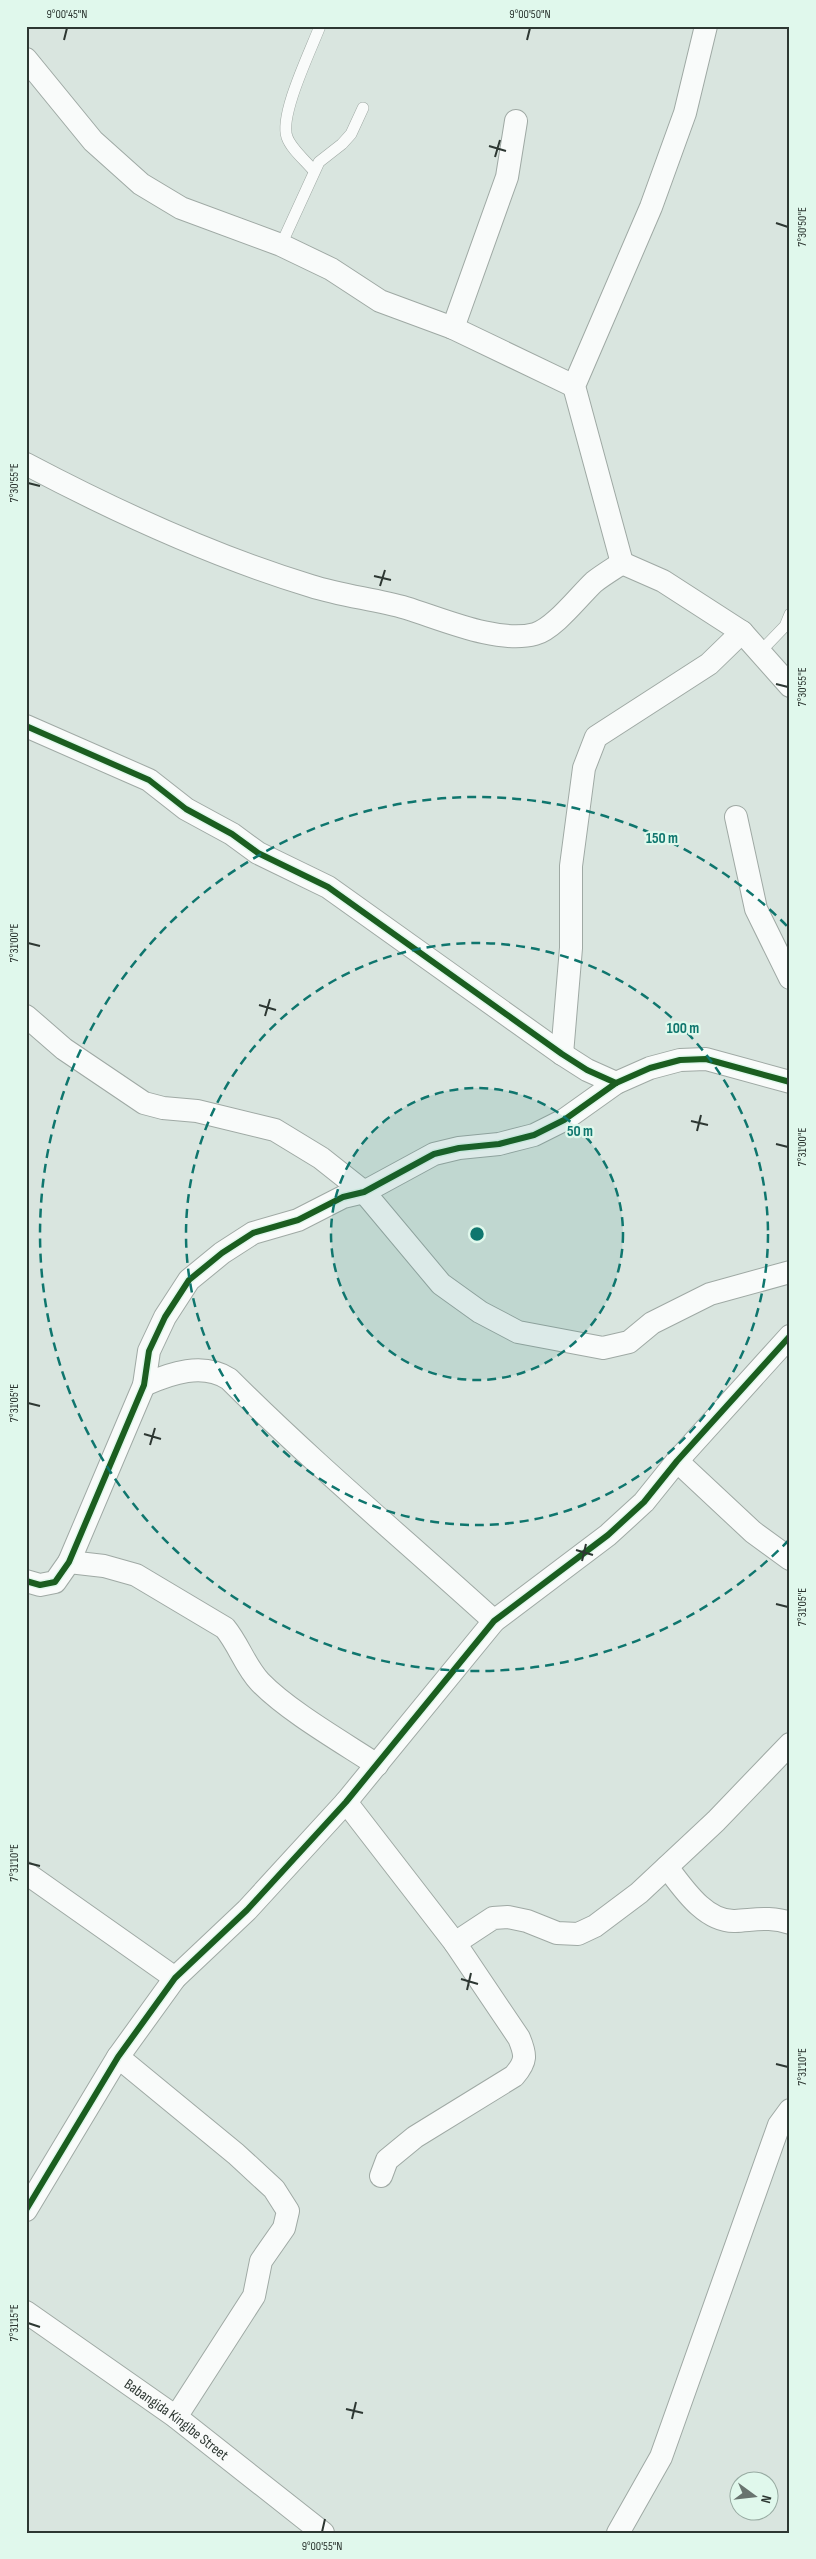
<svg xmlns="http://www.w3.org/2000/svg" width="816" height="2559" viewBox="0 0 816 2559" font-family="'Sofia Sans Condensed',sans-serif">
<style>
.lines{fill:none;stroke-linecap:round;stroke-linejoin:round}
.lane-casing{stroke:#9fa9a4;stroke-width:12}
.street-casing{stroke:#9fa9a4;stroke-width:24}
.lane{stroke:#f9fbfa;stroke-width:11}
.street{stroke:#f9fbfa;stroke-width:22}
.cycleway-casing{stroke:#e0f8ec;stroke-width:9}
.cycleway{stroke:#1b5e20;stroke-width:6}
.ticks{fill:none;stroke:#2d3732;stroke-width:2}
.ring{fill:none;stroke:#0f766e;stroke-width:2.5;stroke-dasharray:9 6}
.labels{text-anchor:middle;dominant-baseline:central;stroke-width:4.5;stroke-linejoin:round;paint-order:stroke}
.street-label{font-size:15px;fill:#2d3732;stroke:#e0f8ec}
.centre{fill:#0f766e;stroke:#e0f8ec;stroke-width:2.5}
.ring-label{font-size:15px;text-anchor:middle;font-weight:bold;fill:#0f766e;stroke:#e0f8ec;stroke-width:4.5;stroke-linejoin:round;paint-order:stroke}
.neatline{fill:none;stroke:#2d3732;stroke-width:2}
.ticks-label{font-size:12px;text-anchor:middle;fill:#2d3732}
</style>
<rect width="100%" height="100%" fill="#d9e5df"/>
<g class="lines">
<g class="lane-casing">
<g id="lane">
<path d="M314,171C306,161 291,149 287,137C279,115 311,50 320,26"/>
<polyline points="281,245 319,162 342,144 351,134 363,108"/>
<polyline points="761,651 785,626 790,614"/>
</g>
</g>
<g class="street-casing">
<g id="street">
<polyline points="26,59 93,141 141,184 181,208 281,245 331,269 380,301 453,328 574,386"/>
<polyline points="453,328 507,177 516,121"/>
<path d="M26,464C117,512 212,556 311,586C342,596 375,599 406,608C442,619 498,644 535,634C554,629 579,596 594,582C603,575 613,569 622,563"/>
<polyline points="622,563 574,386 651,207 685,113 706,26"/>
<polyline points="622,563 663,581 742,632 790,686"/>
<polyline points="26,726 149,780 186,809 232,834 258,853 328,887 562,1054 587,1070 616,1083"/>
<polyline points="736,817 756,909 790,978"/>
<polyline points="26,1016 64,1049 144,1103 163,1108 197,1111 275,1130 321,1158 364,1192 441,1284 480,1312 518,1332 603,1348 629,1342 652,1323 710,1294 790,1272"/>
<polyline points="562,1054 571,948 571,866 584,768 596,737 709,664 742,632"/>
<path d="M144,1385C171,1373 203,1362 229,1379C314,1464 405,1540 494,1621"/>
<polyline points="677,1461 753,1532 790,1559"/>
<path d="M69,1562L104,1566L136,1575L225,1628C239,1645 245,1666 260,1682C288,1711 342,1742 377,1765"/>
<polyline points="26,1581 40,1585 55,1582 69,1562 144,1385 149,1351 165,1317 189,1280 222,1253 253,1233 298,1220 343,1197 364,1192 434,1154 459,1148 499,1144 534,1135 564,1120 616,1083 650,1068 680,1060 706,1059 790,1082"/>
<path d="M346,1802L455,1943L519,2038C526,2055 527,2061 514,2076L415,2137L387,2160L381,2176"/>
<path d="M667,1867C683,1888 705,1922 735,1921C755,1920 771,1916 790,1923"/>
<polyline points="26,1873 175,1978"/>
<polyline points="455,1943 493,1918 508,1917 527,1921 557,1933 578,1934 595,1926 639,1893 716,1821 790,1744"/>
<polyline points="118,2057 236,2154 274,2189 288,2211 284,2228 261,2261 254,2296 176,2417"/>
<polyline points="26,2210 118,2057 175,1978 247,1910 346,1802 494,1621 608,1535 644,1502 677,1461 790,1336"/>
<path id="s1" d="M26,2312L176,2417L323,2533"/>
<polyline points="618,2533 661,2457 779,2125 790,2110"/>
</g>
</g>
<use href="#lane" class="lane"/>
<use href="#street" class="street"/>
<g class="cycleway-casing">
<g id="cycleway">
<polyline points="26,726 149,780 186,809 232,834 258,853 328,887 562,1054 587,1070 616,1083"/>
<polyline points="26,1581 40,1585 55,1582 69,1562 144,1385 149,1351 165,1317 189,1280 222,1253 253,1233 298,1220 343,1197 364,1192 434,1154 459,1148 499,1144 534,1135 564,1120 616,1083 650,1068 680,1060 706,1059 790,1082"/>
<polyline points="26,2210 118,2057 175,1978 247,1910 346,1802 494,1621 608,1535 644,1502 677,1461 790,1336"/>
</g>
</g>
<use href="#cycleway" class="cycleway"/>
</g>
<path class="ticks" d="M64,40L67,28M527,40L530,28M489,146L506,151M495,157L500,140M776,223L788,227M28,483L40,486M374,576L391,580M380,586L385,570M776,684L788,687M28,943L40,946M259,1005L276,1010M265,1016L270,999M691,1121L708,1125M697,1131L701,1115M776,1144L788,1147M28,1403L40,1406M144,1434L161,1439M150,1445L155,1428M576,1550L593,1555M582,1561L586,1544M776,1604L788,1607M28,1863L40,1866M461,1979L478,1984M467,1990L471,1973M776,2064L788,2067M28,2323L40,2327M346,2409L363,2413M352,2419L356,2402M322,2532L325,2519"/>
<circle cx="477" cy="1234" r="146" fill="#0f766e" fill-opacity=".12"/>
<g class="ring">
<circle cx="477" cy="1234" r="146"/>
<circle cx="477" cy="1234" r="291"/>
<path d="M789 1540A437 437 0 1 1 789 928"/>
</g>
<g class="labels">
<g class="street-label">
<text stroke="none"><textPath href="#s1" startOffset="185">Babangida Kingibe Street</textPath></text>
</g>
</g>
<circle cx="477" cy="1234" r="8" class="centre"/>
<g class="ring-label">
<text x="662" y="843">150 m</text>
<text x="683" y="1033">100 m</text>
<text x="580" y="1136">50 m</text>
</g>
<rect width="816" height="2559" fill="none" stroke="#e0f8ec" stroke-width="55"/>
<g transform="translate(754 2496) rotate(105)"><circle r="24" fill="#e0f8ec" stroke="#98aba2"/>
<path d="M0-4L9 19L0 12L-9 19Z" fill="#69746f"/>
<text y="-8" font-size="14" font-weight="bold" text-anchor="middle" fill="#2d3732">N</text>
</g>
<rect x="28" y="28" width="760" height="2504" class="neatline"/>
<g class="ticks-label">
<text x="67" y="18">9°00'45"N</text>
<text x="530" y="18">9°00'50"N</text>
<text transform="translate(802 227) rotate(-90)" y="4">7°30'50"E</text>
<text transform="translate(14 483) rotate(-90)" y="4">7°30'55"E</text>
<text transform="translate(802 687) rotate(-90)" y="4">7°30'55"E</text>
<text transform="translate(14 943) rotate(-90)" y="4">7°31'00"E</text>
<text transform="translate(802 1147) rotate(-90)" y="4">7°31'00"E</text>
<text transform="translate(14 1403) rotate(-90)" y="4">7°31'05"E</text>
<text transform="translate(802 1607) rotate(-90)" y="4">7°31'05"E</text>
<text transform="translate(14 1863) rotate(-90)" y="4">7°31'10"E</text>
<text transform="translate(802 2067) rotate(-90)" y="4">7°31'10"E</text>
<text transform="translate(14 2323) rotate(-90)" y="4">7°31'15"E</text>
<text x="322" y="2550">9°00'55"N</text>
</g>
</svg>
